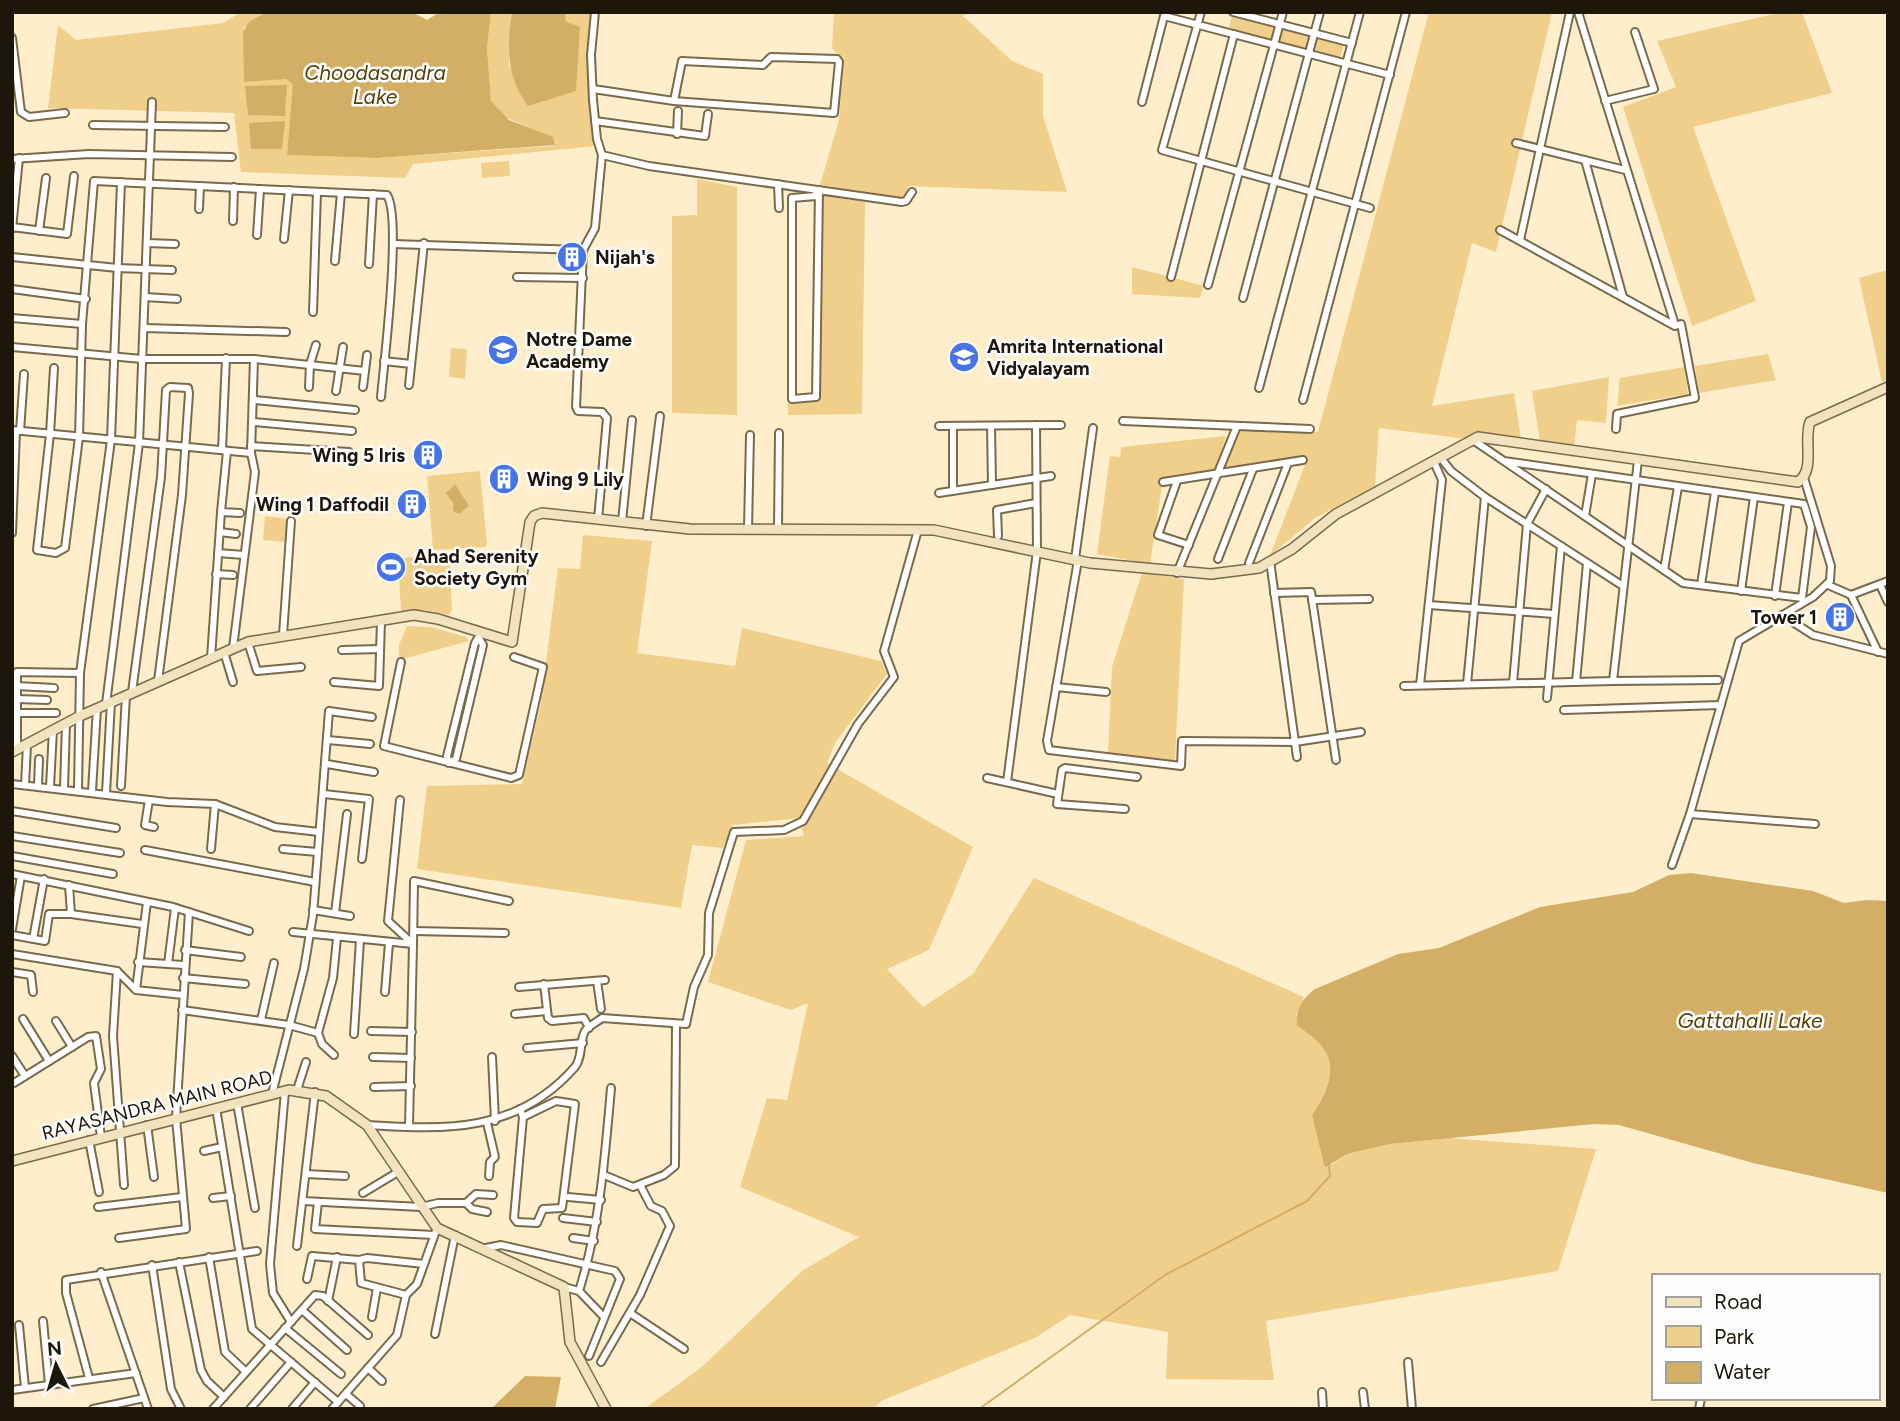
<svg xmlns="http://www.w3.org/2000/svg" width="1900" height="1421" viewBox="0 0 1900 1421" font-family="Figtree,sans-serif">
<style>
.green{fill:#f0cf8a;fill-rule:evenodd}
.water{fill:#d2af65}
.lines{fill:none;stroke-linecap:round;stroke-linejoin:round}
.stream{stroke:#d2af65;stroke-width:2}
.street-casing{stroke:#796a4c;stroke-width:10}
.secondary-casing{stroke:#796a4c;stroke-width:12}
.street{stroke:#fff;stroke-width:6}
.secondary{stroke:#f2e3bf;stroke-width:9}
.labels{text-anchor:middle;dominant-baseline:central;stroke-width:5;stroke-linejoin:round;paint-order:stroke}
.poi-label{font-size:19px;font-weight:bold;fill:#1c170a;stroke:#fdfdfd;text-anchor:start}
.street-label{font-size:19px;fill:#1c170a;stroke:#fdfdfd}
.water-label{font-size:21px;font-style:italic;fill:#563f00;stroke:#fdfdfd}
</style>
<rect width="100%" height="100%" fill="#fec"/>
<g class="green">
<polygon points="241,12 267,12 244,28 245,82 286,78 294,84 287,155 377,158 554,146 548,136 505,117 491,101 487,48 491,12 512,12 509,64 523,100 581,30 566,22 565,12 590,12 589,97 596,146 413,164 405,178 241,172 234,113 48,108 58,25 76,40 223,23"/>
<polygon points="834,12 968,12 963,16 1012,61 1043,74 1043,116 1067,192 909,186 904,199 820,185 839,120 844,62 832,48"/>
<polygon points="1429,12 1552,12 1496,252 1472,243 1432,406 1514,393 1521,439 1476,433 1466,439 1379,428 1375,486 1315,518 1270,556 1308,457 1223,471 1241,430 1318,432"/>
<polygon points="1782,12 1802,12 1832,93 1693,127 1756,301 1692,326 1623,107 1676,87 1657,41"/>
<polygon points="1232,15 1344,44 1340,59 1229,29"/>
<polygon points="509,161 510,176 482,178 481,163"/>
<polygon points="697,179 737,187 737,415 672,413 672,216 697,215"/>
<polygon points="821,195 865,202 862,414 788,415 788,403 818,402"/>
<polygon points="1132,267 1204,286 1200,298 1132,294"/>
<polygon points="1888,270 1888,380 1882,382 1859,278"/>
<polygon points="451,348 467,349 465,379 449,377"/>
<polygon points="1768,354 1776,380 1699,393 1695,366"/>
<polygon points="1684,367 1688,394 1617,406 1620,378"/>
<polygon points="1609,377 1606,423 1577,420 1574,446 1540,442 1532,391"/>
<polygon points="1226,436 1215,472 1163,480 1150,564 1097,554 1110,456 1120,457 1121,447"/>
<path d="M480,471L487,544L485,547L433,550L427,476ZM454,488L469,506L459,513L452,505Z"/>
<polygon points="265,516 288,519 286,542 263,540"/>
<path d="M583,535L652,541L637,653L735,666L742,628L881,661L887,674L835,743L827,763L973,847L929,950L887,969L923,1007L973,974L1034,878L1304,997L1296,1015C1304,1031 1310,1032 1321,1044C1340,1067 1325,1094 1312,1115L1324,1165L1333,1164L1347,1154L1390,1144L1449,1138L1596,1149L1558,1271L1266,1321L1274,1380L1166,1379L1168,1332L1070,1315L1035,1338L881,1401L873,1409H644L703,1366L802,1271L859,1237L740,1187L767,1098L787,1100L808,1003L791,1010L708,982L746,840L804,836L799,818L733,825L723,848L692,845L681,908L417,869L427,786L522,784L541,703L558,568L580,569Z"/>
<polygon points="449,555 452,610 449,615 425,610 401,611 398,558"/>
<polygon points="1142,573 1184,579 1175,761 1108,754 1112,667"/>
<polygon points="407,626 431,627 466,637 469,641 399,660 399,645"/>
</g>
<g class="water">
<polygon points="267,12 412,12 427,20 440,12 491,12 487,48 491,101 509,120 553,137 555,145 377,158 287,155 293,84 286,79 244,82 243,32 249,22"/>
<path d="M512,12H565L566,22L580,27L576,91L528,106C506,77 507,47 512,12Z"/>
<polygon points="287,85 285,116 248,115 245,86"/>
<polygon points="285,121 282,149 251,149 249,123"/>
<polygon points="455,484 469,506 459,514 453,511 453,503 446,493"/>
<path d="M1691,873L1813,891L1844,903L1866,900L1888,901V1193L1753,1163L1619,1125L1594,1124L1390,1144L1347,1154L1326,1167L1324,1165L1312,1115C1326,1094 1341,1065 1319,1043C1313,1036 1304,1031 1297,1025C1295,1009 1303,998 1315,989L1398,954L1439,948L1540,907L1633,892L1669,875Z"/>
<polygon points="525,1376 561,1377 555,1409 491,1409"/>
</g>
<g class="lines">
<polyline class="stream" points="979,1409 1165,1275 1307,1201 1330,1176 1329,1166"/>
<g class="street-casing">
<g id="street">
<polyline points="595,12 591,55 593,100 597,139 602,155 595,228 583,250 576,407 578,411 602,412 607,418 598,520"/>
<polyline points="1201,12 1162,150 1370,208"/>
<polyline points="1233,12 1352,43"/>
<polyline points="1578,12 1675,325"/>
<polyline points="12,38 21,112 29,117 65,113"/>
<polyline points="593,89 674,101 834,113 839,62 837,59 771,57 763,65 682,61 674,101"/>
<polyline points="1605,101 1654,89 1635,32"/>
<polyline points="1142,102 1164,16 1390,75"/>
<polyline points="595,121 705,136 708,114"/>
<polyline points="93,125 225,127"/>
<polyline points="677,134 678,111"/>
<polyline points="1516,143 1625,170"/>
<polyline points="602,155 649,166 902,202 906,201 912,192"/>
<polyline points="12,159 89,154 232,157"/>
<polyline points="1585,160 1623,297"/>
<polyline points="778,184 779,208"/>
<polyline points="816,190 816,196 792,198 792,399 816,397 819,190"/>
<polyline points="199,209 200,186"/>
<polyline points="233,221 234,187"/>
<polyline points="12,227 67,234 74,176"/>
<polyline points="12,229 19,158"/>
<polyline points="1500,230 1675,326 1681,324 1695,398 1617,414 1616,429"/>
<polyline points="39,231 46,178"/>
<polyline points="257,235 260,189"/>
<polyline points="284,239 289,190"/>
<polyline points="1520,240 1570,12"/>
<polyline points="147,243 175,244"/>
<polyline points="393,244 583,250"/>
<polyline points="12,257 117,268 172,270"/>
<polyline points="335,261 341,193"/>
<polyline points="369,264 373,194"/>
<polyline points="517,277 583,278"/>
<polyline points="1171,277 1234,34"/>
<polyline points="1208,285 1283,12"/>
<polyline points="12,289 86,299"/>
<polyline points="145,297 177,299"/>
<polyline points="1243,298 1320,12"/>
<polyline points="313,312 317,192"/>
<polyline points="12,318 82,324"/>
<polyline points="144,328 286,332"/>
<polyline points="12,347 142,359 254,359 365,371"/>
<polyline points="384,361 411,364"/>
<path d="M54,368L50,434L37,550L56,553L65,548L79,437L82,324L94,181L387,195C402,218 384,363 381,397"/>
<polyline points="409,385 424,243"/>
<polyline points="309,387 310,364 316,345"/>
<polyline points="363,387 367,355"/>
<polyline points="1259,388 1360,12"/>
<polyline points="336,391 343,347"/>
<polyline points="255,400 355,410"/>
<polyline points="1303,400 1406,12"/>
<polyline points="1123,421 1310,429"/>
<polyline points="253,422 352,431"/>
<polyline points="939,426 1061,425"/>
<polyline points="953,426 953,491"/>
<polyline points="991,426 992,485"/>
<polyline points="12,430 251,453"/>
<polyline points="20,431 24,374"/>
<polyline points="1476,442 1683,583 1802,598 1811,527 1804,504 1504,461"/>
<polyline points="251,446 349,452"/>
<polyline points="222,450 226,358"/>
<polyline points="227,451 221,512 240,513"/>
<polyline points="1441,458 1451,471 1485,497 1623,586"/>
<polyline points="1638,460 1613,681 1718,680"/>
<polyline points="1177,481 1158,535 1189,545"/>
<polyline points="1163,482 1303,460"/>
<polyline points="939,493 1051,476"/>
<polyline points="1585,516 1592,474"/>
<polyline points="622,522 632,420"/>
<polyline points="646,526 660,416"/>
<polyline points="748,529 750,435"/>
<polyline points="778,529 779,433"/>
<polyline points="220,532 236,534"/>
<polyline points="12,533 16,431"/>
<polyline points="998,536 997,510 1036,503"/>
<polyline points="218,553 244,555"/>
<polyline points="1075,559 1093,428"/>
<polyline points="1218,559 1253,469"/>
<polyline points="1078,560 1047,741 1049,750 1181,766 1182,741 1295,742 1361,732"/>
<polyline points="1270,561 1297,757"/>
<polyline points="1249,563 1288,463"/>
<polyline points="1664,570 1678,487"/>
<polyline points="1177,573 1237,426"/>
<polyline points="216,574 233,575"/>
<polyline points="1701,585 1715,492"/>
<polyline points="1828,585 1851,595"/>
<polyline points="1880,585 1888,602"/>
<polyline points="1741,591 1754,497"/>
<polyline points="1274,593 1311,592 1336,760"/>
<polyline points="1775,596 1788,502"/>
<polyline points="1312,600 1369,599"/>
<polyline points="1429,605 1554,614"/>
<polyline points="1782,615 1813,635 1888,654"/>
<polyline points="283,635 291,521"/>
<polyline points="248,642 257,671 301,667"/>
<polyline points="233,648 255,472 251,453 254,359"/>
<polyline points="342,650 380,649"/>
<polyline points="224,652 233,682"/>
<polyline points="1878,652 1851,595 1888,581"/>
<polyline points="211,658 221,512"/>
<polyline points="401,662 384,746 511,778 519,775 543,667 514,657"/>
<polyline points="334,682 379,686 381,620"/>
<polyline points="1576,682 1587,563"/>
<polyline points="1513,683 1527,524 1546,489"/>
<polyline points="1467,684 1485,497"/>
<polyline points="1420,685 1442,480 1434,462"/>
<polyline points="17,686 54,688"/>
<polyline points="1404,686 1613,681"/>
<polyline points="1056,687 1106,692"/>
<polyline points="132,692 161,477 166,390 170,387 188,388 189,393 182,495 158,681"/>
<polyline points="1547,698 1561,546"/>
<polyline points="17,699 47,700"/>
<polyline points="106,704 139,443 152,102"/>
<polyline points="1564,710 1721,705"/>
<polyline points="17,713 56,713"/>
<polyline points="328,740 370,744"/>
<polyline points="17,750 17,672 80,673"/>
<polyline points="449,763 447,756 475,643 481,633"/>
<polyline points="449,763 456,759 483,645 480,640"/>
<polyline points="327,764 374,772"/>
<polyline points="987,778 1058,794"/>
<polyline points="1007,782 1037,551 1036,425"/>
<polyline points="12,784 167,802 215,804 275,827 319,832"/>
<polyline points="25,785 27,745"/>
<polyline points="38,786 39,759"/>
<polyline points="121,786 126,695"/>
<polyline points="50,787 53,730"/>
<polyline points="64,788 66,723"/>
<polyline points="78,790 80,673 111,440 121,182"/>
<polyline points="92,791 97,708"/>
<polyline points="106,793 111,702"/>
<polyline points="324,794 369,799 362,859"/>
<polyline points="149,800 145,825 154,827"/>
<polyline points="400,800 388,921 413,944 409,1126"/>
<polyline points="1125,809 1057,804 1062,770 1065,768 1137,777"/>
<polyline points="12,811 116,828"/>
<polyline points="1690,814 1815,824"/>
<polyline points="12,836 120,853"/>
<polyline points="211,849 215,804"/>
<polyline points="283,849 317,852"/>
<polyline points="145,850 315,882"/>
<polyline points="12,856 113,874"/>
<polyline points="1672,865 1690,814 1739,641 1813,597 1830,581 1831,566 1804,478"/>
<polyline points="12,874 173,907 249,931"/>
<polyline points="69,885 71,914 142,924"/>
<polyline points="147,902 136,990 183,995"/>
<polyline points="175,908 168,964 184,965"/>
<polyline points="313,910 350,916"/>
<polyline points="335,913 347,814"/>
<polyline points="12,929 21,876"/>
<polyline points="415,931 505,933"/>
<polyline points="293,932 413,944 414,881 509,901"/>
<polyline points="12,935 45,941 49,914 71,914"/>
<polyline points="33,939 44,879"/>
<polyline points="185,950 241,957"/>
<polyline points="12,954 117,971 136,990"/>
<polyline points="138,962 168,964"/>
<polyline points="117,971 113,1036 124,1185"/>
<polyline points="12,972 31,975 33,992"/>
<polyline points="183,978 245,984"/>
<polyline points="597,981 601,1009"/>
<polyline points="544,984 548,1018 552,1021 584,1018 589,1028"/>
<polyline points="519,987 605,980"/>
<polyline points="385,992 389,943"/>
<polyline points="182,1010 289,1025 318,1033 333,978 337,938"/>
<polyline points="515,1014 547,1011"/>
<polyline points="23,1019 49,1061"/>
<polyline points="261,1020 274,963"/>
<polyline points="56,1021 72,1047"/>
<polyline points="371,1031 412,1032"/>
<polyline points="318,1033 322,1044 334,1055"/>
<polyline points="354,1034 360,940"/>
<polyline points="527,1048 583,1043"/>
<polyline points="12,1056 25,1076"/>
<polyline points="373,1057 411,1058"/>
<polyline points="492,1057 495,1121"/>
<polyline points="14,1083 88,1037 96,1036 101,1069 94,1083 101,1137"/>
<polyline points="374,1087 411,1086"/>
<polyline points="297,1090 306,1062"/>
<polyline points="285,1091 270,1264 273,1293 291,1322"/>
<polyline points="272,1094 304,969 313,915 329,711 372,717"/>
<polyline points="237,1103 255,1208"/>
<polyline points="216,1108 252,1329 338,1402"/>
<polyline points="520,1109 523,1117 514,1218 517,1222 537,1223 543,1209 562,1208 575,1104 556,1101 523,1117"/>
<polyline points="487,1123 495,1157 490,1162 489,1176"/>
<polyline points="147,1125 154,1177"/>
<path d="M367,1125C447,1130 517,1133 575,1067C583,1057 579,1042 585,1031C588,1026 597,1022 602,1018L686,1024L694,987L708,955L709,913L734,832L784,830L803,821L858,724L894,677L884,651L918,530"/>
<polyline points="89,1140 99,1192"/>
<polyline points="204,1151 222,1147"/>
<polyline points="306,1174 345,1176"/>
<polyline points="604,1175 633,1187 664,1175 675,1166 676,1024"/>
<polyline points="363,1193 398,1172"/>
<polyline points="568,1197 601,1200"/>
<polyline points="213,1198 231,1196"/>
<polyline points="303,1201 421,1207 438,1203 466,1203 476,1194 493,1195"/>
<polyline points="318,1202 315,1229 434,1235"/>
<polyline points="466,1203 472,1209 487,1212"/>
<polyline points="98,1207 182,1197"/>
<polyline points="563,1218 597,1222"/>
<polyline points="119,1238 186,1229 176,1118 189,912"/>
<polyline points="573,1238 594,1241"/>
<polyline points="297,1246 315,1092"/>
<polyline points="486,1248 501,1245 615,1271 620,1279 589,1356"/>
<polyline points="209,1257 225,1352 246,1372"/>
<polyline points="359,1260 367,1258 424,1264"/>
<polyline points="179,1262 201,1370 207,1381 224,1397"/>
<polyline points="152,1265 171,1389 181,1409"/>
<polyline points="101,1272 148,1409"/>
<polyline points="307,1279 312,1256 359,1260 361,1283 406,1295"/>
<polyline points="564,1287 579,1291 603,1316"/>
<path d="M579,1291C600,1224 605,1157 611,1088"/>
<polyline points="328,1301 337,1257"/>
<polyline points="302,1310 347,1350"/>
<polyline points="630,1313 684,1349"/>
<polyline points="372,1317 377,1288"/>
<polyline points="43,1321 49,1384"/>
<polyline points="19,1325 25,1388"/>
<polyline points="285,1328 341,1374"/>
<polyline points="435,1334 455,1235"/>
<polyline points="601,1362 640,1295 670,1226 662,1211 651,1206 640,1185"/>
<polyline points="1408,1362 1412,1409"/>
<polyline points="368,1368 382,1381"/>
<polyline points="89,1378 66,1293 66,1280 257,1251"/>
<polyline points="12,1390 136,1373"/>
<polyline points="1322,1392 1323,1409"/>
<polyline points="1363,1392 1365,1409"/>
<polyline points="346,1394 360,1406"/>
<polyline points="93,1409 144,1398"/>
<polyline points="213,1409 315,1295 323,1296 368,1335"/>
<polyline points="250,1409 291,1362"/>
<polyline points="292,1409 315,1382"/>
<polyline points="332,1409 397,1335 406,1295 417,1284 437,1228"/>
<polyline points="1699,1409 1701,1398"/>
</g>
</g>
<g class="secondary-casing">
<g id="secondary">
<path d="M12,752L80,716L248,642L414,615L438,619L512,642L530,522L534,516L542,513L690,529L934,530L1090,563L1211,574L1259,568L1292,549L1336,514L1478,437L1798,482C1816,470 1803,440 1810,422L1888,387"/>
<polyline points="12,1161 289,1090 326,1096 367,1125 437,1228 564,1287 570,1342 606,1409"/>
</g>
</g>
<use href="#street" class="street"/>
<use href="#secondary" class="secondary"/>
</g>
<defs>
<g id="building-disc" transform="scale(1.575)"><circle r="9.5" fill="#4775e7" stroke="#fdfdfd"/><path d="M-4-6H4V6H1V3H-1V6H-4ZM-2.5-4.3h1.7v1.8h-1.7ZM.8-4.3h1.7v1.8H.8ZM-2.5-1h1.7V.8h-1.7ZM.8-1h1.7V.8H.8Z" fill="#fff"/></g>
<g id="school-disc" transform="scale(1.575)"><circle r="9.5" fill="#4775e7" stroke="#fdfdfd"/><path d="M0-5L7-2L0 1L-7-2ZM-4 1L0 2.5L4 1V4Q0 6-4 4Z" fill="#fff"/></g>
<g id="stadium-disc" transform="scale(1.575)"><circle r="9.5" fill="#4775e7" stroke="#fdfdfd"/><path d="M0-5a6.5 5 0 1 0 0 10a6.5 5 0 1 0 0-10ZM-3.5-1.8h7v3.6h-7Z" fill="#fff"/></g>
</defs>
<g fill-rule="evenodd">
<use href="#building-disc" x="572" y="257"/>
<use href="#school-disc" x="503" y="350"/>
<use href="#school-disc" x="964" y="357"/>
<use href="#building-disc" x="428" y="455"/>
<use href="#building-disc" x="504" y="479"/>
<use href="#building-disc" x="412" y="504"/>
<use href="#stadium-disc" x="391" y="567"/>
<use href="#building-disc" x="1840" y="617"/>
</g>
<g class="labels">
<g class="poi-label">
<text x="595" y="257">Nijah's</text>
<text x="526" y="339">Notre Dame<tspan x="526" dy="22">Academy</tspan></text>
<text x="987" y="346">Amrita International<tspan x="987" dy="22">Vidyalayam</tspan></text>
<text x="405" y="455" text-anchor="end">Wing 5 Iris</text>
<text x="527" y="479">Wing 9 Lily</text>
<text x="389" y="504" text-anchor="end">Wing 1 Daffodil</text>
<text x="414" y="556">Ahad Serenity<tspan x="414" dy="22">Society Gym</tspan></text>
<text x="1817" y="617" text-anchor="end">Tower 1</text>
</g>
<g class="street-label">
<text transform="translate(157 1105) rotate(-14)">RAYASANDRA MAIN ROAD</text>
</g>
<g class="water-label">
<text x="375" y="72">Choodasandra<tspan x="375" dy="24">Lake</tspan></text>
<text x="1750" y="1020">Gattahalli Lake</text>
</g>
</g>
<rect width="1900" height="1421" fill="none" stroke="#1c170a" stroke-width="28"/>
<rect x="1652" y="1274" width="228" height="126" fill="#fdfdfd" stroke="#a3a19c" stroke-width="2"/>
<rect x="1666" y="1297" width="35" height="10" fill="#f2e3bf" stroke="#a3a19c" stroke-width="2"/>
<text x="1714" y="1309" font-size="21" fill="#1c170a">Road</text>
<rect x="1666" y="1326" width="35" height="21" fill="#f0cf8a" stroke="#a3a19c" stroke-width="2"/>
<text x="1714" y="1344" font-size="21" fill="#1c170a">Park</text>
<rect x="1666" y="1362" width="35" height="21" fill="#d2af65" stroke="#a3a19c" stroke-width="2"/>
<text x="1714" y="1379" font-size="21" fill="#1c170a">Water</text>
<g transform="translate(56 1365) rotate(355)" stroke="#fdfdfd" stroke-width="5" paint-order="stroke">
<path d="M0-5L12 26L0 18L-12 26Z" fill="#1c170a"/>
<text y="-10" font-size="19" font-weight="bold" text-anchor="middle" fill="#1c170a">N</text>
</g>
</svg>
